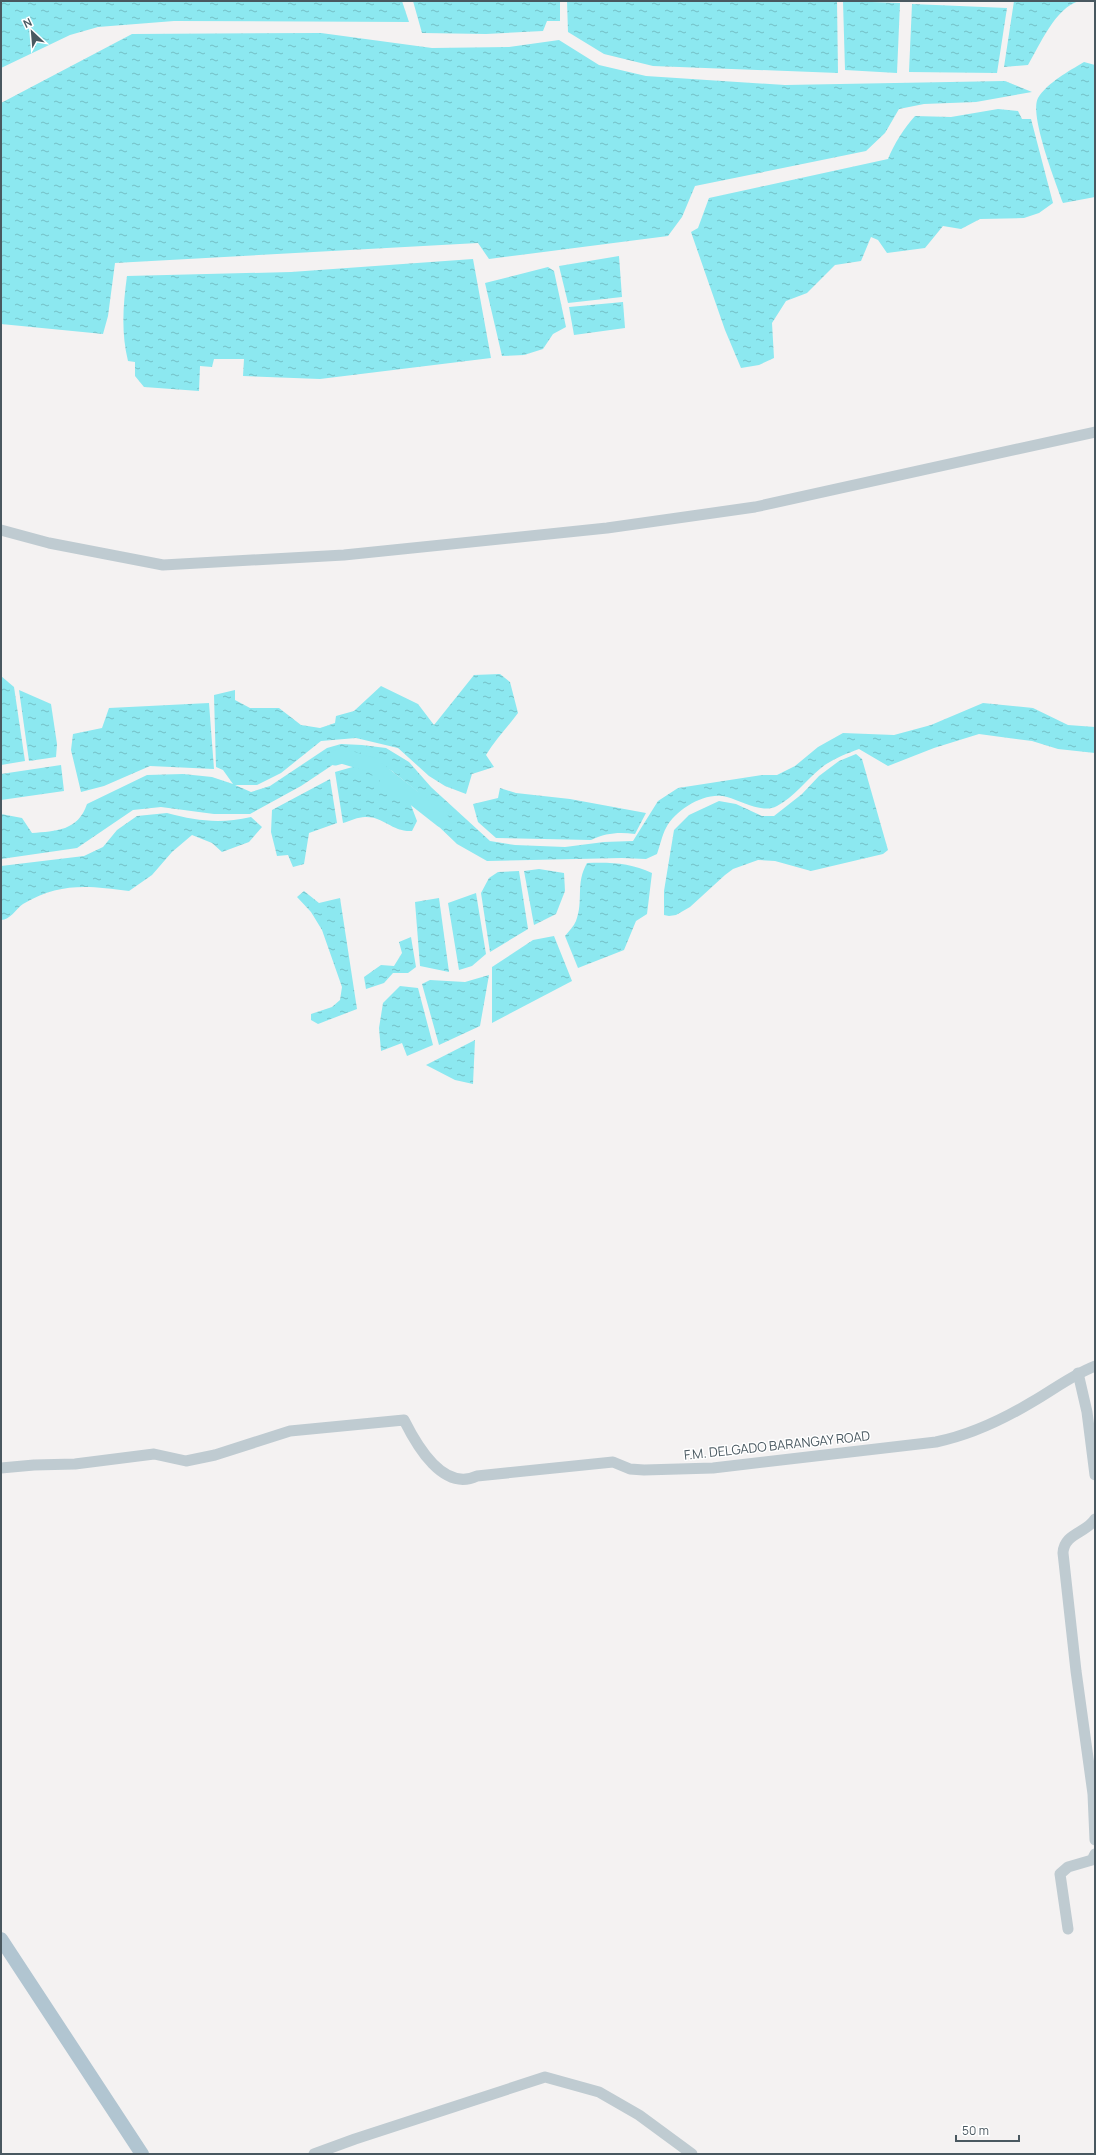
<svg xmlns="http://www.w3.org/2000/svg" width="1096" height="2155" viewBox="0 0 1096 2155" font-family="Manrope,sans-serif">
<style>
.water{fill:url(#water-ripples)}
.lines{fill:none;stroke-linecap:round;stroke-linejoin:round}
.river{stroke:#8ce8f0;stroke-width:15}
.minor{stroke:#bfcbd1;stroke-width:11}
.major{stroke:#b1c5d1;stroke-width:14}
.labels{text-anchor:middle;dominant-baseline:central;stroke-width:3;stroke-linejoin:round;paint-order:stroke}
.street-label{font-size:13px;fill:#495860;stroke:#fff}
</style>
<defs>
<pattern id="water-ripples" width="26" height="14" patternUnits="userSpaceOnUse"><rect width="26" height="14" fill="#8ce8f0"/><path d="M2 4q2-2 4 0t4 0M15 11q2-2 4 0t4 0" fill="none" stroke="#74bfc6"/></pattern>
</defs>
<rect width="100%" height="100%" fill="#f4f2f2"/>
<g class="water">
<polygon points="1,1 402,1 409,22 174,21 98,27 70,35 1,68"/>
<polygon points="413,1 560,1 560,21 547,21 543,31 486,34 422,33"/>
<polygon points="567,1 837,1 838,73 653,66 604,54 568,32"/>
<polygon points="843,1 900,3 897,73 845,70"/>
<path d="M1014,1H1079C1055,8 1040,45 1028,65L1004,67Z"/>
<polygon points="912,4 1007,8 997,73 909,72"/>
<polygon points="321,33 432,48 509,47 559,40 599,65 646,76 785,85 1005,81 1032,92 976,102 924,104 899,109 885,133 866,151 695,186 682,217 668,236 489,259 478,243 115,263 108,316 103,334 1,324 1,103 132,34"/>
<path d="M1084,62L1095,65V197L1063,203C1056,183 1029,115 1038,98C1047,83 1069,71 1084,62Z"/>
<path d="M998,109L1018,111L1022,119H1031L1053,203L1039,213L1024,218L980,219L961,229L943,226L925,248L887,253L878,240L871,237L861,261L835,265L807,293L786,301L772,323L774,358L759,365L741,368L725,330L691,232L698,228L709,198L888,159C894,144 904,128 915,116L951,117Z"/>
<polygon points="619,256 622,297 568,303 559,266"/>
<path d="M473,259L491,358L320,379L243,376L244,359H214L212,367L200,366L199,391L144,387L135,376V362L128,361C121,332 123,305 127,276L291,272Z"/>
<polygon points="548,267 554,271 566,327 553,334 543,349 524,355 502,356 485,283"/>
<polygon points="623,302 625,328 574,335 569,307"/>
<path d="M500,674L510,682L518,713C507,728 495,740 486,755L494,767L472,774L466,794L445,786L429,776L398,748L356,738L321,741L281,773L257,785H235L251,792L270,786L327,748L341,744L362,745L386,748L409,762L431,787L490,841L515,845L565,847L604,842L633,841L658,801L678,788L762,775H777L795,766L818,747L843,733L894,735L931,725L983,703L1033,708L1068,725L1095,727V753L1058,749L1032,741L979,734L934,748L888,766L859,749C846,754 832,759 821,768C806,780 794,797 777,806C762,814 742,801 727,797C706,791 676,809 666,828C662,835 660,846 657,854L646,859L622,858L487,861L457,844L434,822L418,792L392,771L366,757L334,764L301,786L250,814H214L161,807L133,810L77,848L1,859V814L22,818L32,833C56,831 78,831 87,804L147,775L183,774L212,777L233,784L223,770L216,767L214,695L235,690V700L250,708H279L301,725L320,728L335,723L336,716L354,711L381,686L418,704L434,725L474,675Z"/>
<polygon points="1,676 14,687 25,761 1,765"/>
<polygon points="19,690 51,704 57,744 56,757 29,761"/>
<polygon points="209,703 214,769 150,766 104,786 81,792 71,750 73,734 102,728 109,708"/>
<polygon points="856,754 862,759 888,850 883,854 811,871 775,861 758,860 733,869 725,875 690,907 676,915 669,916 664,915 664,891 674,830 689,815 719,801 736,804 762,816 774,816 802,794 819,776 839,761"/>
<polygon points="61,765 64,791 1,800 1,774"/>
<path d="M356,766L380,770L409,800L417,821L412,831C392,832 383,816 365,817C358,817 350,821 343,823L335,772Z"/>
<polygon points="330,779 337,823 309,833 304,864 293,867 288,855 277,856 271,832 272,810"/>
<path d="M500,788L516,793L570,799L646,813L635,834C618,832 606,833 591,840L496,838L478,822L473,804L498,798Z"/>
<path d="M167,813C197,821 220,824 251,817L262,827L249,842L222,852L212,843L192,835L172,852L152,875L129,891C88,886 61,882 23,904C16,909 10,920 1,920V866L84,856L103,847L117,830L137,816Z"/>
<path d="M587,863C610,862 631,863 652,873L647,914L636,921L624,950L578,968L565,936C569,931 574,926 576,921C584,900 575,884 587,863Z"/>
<polygon points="539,869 564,873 565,891 556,914 534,925 524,871"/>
<polygon points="519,871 528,929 490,952 481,893 489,878 498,872"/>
<polygon points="304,891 319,903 340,898 357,1009 318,1024 311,1020 311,1014 332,1007 340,1000 342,987 322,930 311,912 297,897"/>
<polygon points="476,893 486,954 472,966 459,970 448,903"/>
<polygon points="439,898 449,972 420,966 415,902"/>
<polygon points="554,936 572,981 492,1023 492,967 533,940"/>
<polygon points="411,937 416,967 408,973 393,973 384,983 366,989 364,977 381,965 394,966 402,953 399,942"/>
<polygon points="489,975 480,1026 439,1045 422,984 430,980 465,982"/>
<polygon points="400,986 418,988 433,1045 407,1056 402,1043 381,1051 379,1028 383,1003"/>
<polygon points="475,1040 473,1084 455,1080 426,1065"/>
</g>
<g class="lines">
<polyline class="river" points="335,758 342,756 372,765 442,820"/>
<g class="minor">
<polyline points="1,530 49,543 163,565 344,555 607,528 755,507 1095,432"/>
<polyline points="1078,1373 1087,1412 1095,1475"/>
<path d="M1,1468L34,1465L75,1464L154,1454L186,1461L215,1455L290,1431L404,1420C417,1446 443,1492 477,1476L613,1462L630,1469L644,1470L713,1468L936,1442C970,1435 1002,1420 1032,1402C1053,1390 1072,1375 1095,1366"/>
<path d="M1095,1519C1087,1533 1064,1533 1063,1553L1076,1671L1093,1794L1095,1840"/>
<polyline points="1068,1929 1060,1874 1068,1867 1092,1860 1095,1854"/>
<polyline points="314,2154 355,2139 545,2077 599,2092 639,2115 692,2154"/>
</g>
<polyline class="major" points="1,1939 142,2154"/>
</g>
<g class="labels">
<g class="street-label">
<text transform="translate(777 1445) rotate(-6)">F.M. DELGADO BARANGAY ROAD</text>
</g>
</g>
<rect width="1096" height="2155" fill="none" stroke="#495860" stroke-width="4"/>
<g transform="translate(32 32) rotate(334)" stroke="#ffffff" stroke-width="3" paint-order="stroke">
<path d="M0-3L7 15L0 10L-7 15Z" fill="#495860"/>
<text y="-6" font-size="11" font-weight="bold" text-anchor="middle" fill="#495860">N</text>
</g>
<path d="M956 2135v6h63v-6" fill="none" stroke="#495860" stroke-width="2"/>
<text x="962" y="2135" font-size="12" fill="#495860" stroke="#ffffff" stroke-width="3" paint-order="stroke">50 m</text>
</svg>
